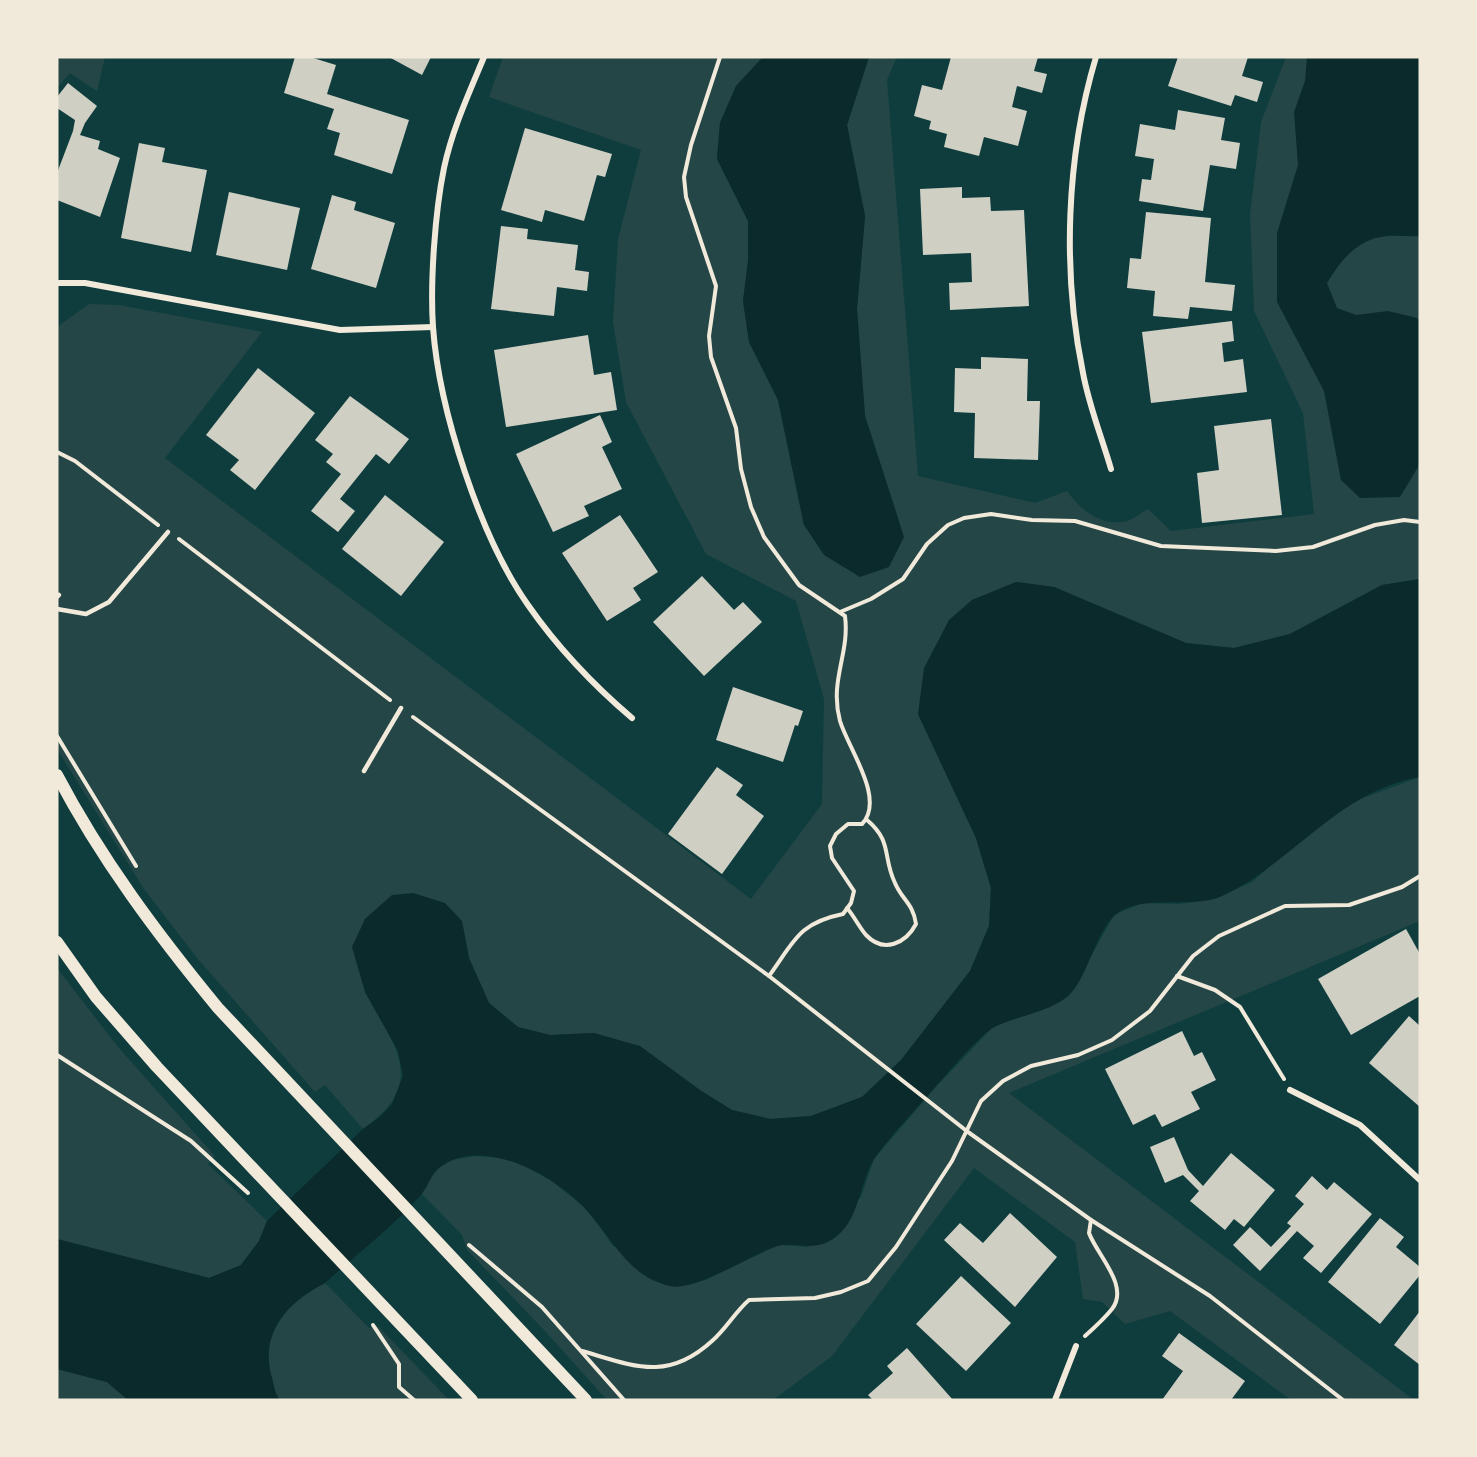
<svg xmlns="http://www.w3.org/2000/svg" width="1477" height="1457" viewBox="0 0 1477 1457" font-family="'Public Sans',sans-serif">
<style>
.green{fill:#244646}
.water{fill:#0a2a2b}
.building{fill:#cfcfc3}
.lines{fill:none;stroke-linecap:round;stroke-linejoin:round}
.path{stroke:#f1e9da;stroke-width:4}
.service{stroke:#f1e9da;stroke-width:4.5}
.minor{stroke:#f1e9da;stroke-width:6}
.secondary{stroke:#f1e9da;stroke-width:12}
</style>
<rect width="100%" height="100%" fill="#0f3d3e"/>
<g class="green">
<polygon points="57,57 105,57 97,91 70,73 57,88"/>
<path d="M503,57H763L736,86L720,123L717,158L748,221V261L743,301L749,342L778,400L804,525L898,518L865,416L857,309L865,216L847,125L869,57H897L887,80L918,476L1035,503L1067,491C1080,509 1098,525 1123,522C1131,521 1141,513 1148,509L1171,531L1314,514L1303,413L1254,311L1250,215L1261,122L1286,57H1420V579L1382,585L1290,634L1234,648L1186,643L1054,587L1017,582L972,600L918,714L976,838L991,888L989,926L970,971L901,1060L862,1097L811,1116L770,1119L732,1110L594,1033L550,1035L518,1027L489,1003L469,958L462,921L365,992C396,1048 428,1083 363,1129L325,1085L315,1092L197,958L144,889L57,749V327L89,304L119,305L262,332L165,458L751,899L822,804L824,699L796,601L706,554L626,402L613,322L618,239L641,150L489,97Z"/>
<polygon points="1420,777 1420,921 1009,1093 1414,1400 1291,1400 1170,1311 1125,1324 1102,1302 1083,1299 1075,1242 974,1168 832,1356 773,1400 607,1400 544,1330 467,1250 462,1235 422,1194 434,1171 452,1160 475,1156 511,1159 550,1180 587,1209 613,1246 703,1281 779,1245 808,1247 861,1197 874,1159 936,1087 992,1028 1069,996 1114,915 1142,903 1179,904 1215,899 1252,882 1280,857 1352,802"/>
<polygon points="57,968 118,1047 215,1156 208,1164 267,1221 259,1241 241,1265 209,1278 57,1239"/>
<path d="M325,1283L369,1328L377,1325L449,1400H280C275,1394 274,1386 272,1378C259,1333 287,1303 325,1283Z"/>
<polygon points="57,1369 107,1382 128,1400 57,1400"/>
</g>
<g class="water">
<polygon points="763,57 869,57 847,125 865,216 857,309 865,416 904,537 889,567 860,577 824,555 804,525 778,400 749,342 743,301 748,261 748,221 717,159 720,123 736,86"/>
<path d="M1307,57H1420V236C1409,237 1398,235 1387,236C1357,239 1341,260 1327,283L1337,308L1356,315L1388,311L1417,318L1420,323V457L1418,467L1400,497L1360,498L1341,480L1324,391L1277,302V233L1298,165L1294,112L1305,81Z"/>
<path d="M1420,579V777C1339,790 1292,864 1222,896C1191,910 1137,892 1113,917C1095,935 1086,981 1068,996C1049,1012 1018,1016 996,1026C980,1034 949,1072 936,1086C916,1109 894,1132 876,1156C857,1184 861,1230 823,1244C807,1249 789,1241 774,1247C749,1256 694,1292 670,1286C629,1277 613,1240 588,1212C560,1179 494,1141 450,1161C429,1171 432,1183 419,1197C391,1228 356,1255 325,1283C286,1303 259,1333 272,1378C274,1386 275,1394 280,1400H128L107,1382L57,1369V1239L209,1278L241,1265L259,1241L267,1221L363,1129L381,1116L392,1104L403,1076L398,1051L365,992L352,947L365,919L392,895L413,893L445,903L462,921L469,958L489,1003L518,1027L550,1035L594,1033L640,1046L700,1090L732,1110L770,1119L811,1116L862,1097L901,1060L970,971L989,926L991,888L976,838L918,714L924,668L949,620L972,600L1016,582L1054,587L1186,643L1234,648L1290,634L1382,585Z"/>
</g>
<g class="building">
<polygon points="295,57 310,57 336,65 327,94 409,120 392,174 334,155 340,133 327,129 334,109 284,93"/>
<polygon points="389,57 431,57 422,75"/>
<polygon points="951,57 1038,57 1034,71 1047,74 1042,93 1017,86 1012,107 1027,111 1018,146 984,137 979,156 944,147 947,134 929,129 931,121 914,116 922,85 942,90"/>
<polygon points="1178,57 1248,57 1242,76 1263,82 1257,102 1235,95 1231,106 1168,86"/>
<polygon points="68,83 97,106 85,123 80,135 100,141 98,149 120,158 100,217 57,200 57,173 73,131 75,120 57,108 57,97"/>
<polygon points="1178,110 1225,118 1221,140 1240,143 1236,169 1210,165 1203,211 1139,201 1142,179 1151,180 1154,159 1135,156 1140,124 1175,130"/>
<polygon points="525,128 612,154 605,177 597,175 584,221 545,210 542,222 501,210"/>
<polygon points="139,143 165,148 162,162 207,170 191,252 121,238"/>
<polygon points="962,187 962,198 990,197 991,211 1024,210 1029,306 950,310 949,283 972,282 971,253 923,255 920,189"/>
<polygon points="229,192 300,208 287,270 216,255"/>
<polygon points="332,195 356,202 354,210 395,223 376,288 311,269"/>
<polygon points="1146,212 1211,218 1205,282 1235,285 1232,311 1190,307 1188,319 1153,316 1155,291 1127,288 1130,258 1141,259"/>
<polygon points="501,226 528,229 527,239 578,245 575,270 589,272 587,291 557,287 554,316 491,309"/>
<polygon points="1232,321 1234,341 1222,343 1224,362 1243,359 1247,392 1151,403 1142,332"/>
<polygon points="588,335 594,375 611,372 617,410 506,427 494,350"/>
<polygon points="981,357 1028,359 1027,401 1040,401 1038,460 974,458 975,413 954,412 955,368 981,369"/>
<polygon points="258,368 315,413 255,490 230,470 239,460 206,435"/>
<polygon points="350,396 409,439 389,464 376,454 340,499 355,511 338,532 311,511 341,474 326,462 333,454 315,440"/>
<polygon points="600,415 612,442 602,447 622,489 584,506 589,516 553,532 516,454"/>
<polygon points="1271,419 1282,515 1202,523 1197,473 1219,470 1214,426"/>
<polygon points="385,495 444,542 401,596 342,549"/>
<polygon points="620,515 658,572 633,588 641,600 607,621 562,553"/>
<polygon points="702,576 734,610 743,602 762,622 704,676 653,622"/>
<polygon points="733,687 803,711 798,726 795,725 783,762 716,740"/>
<polygon points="717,767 743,785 736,795 764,816 722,874 668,834"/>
<polygon points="1406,929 1420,954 1420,996 1351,1035 1318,979"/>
<polygon points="1409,1016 1420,1026 1420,1107 1369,1063"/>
<polygon points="1182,1031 1194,1056 1202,1052 1216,1080 1191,1092 1200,1109 1162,1127 1155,1114 1133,1125 1105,1069"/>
<polygon points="1174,1137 1188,1170 1203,1186 1231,1153 1275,1190 1244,1227 1234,1219 1225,1230 1190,1201 1199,1191 1183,1175 1165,1183 1150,1147"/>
<polygon points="1312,1176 1327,1190 1334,1182 1372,1214 1321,1273 1303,1258 1314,1246 1297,1231 1260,1271 1233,1245 1250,1227 1271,1247 1291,1226 1287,1223 1304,1204 1295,1196"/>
<polygon points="1010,1213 1057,1257 1015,1307 944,1240 960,1223 983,1243"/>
<polygon points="1380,1218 1404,1237 1396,1247 1420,1267 1420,1275 1380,1324 1328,1282"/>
<polygon points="961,1276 1011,1323 966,1371 916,1324"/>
<polygon points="1420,1311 1420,1365 1394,1345"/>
<polygon points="1179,1333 1245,1381 1231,1400 1162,1400 1183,1371 1162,1356"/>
<polygon points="907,1348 953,1400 873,1400 868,1395 893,1373 887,1366"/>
</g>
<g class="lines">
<g class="path">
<path d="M720,57L691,145L684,177L686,197L716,286L709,336L711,357L736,428L741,469L751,507L764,537L799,585L845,616C850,654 829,680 840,721C848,748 886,799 862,824H848L836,834L830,846L832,858L854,891L851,903L843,914C798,923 794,942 769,976"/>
<polyline points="57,452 75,461 158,525"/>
<polyline points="179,539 390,700"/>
<polyline points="840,612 871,599 903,579 927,544 948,525 964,518 991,514 1032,520 1075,521 1161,546 1276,551 1313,547 1375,525 1404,520 1420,522"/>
<polyline points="413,717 769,976 968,1132 1091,1220 1210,1296 1343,1400"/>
<polyline points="57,736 136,866"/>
<path d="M847,908C854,916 859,927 866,935C884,954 906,943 916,924C913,903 902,900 895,883C882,856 893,842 867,820"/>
<polyline points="1177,976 1215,990 1240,1007 1284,1079"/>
<polyline points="57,1055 191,1141 248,1193"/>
<polyline points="469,1245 542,1307 624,1400"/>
<polyline points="373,1325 399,1364 399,1387 414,1400"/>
<path d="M1085,1336C1094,1328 1104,1319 1112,1309C1130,1286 1097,1255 1089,1233L1091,1220"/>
<path d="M582,1351C634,1366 667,1382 712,1341C726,1329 735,1312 749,1300L815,1298L841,1292L868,1281L896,1247L952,1161L981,1101L1003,1081L1031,1066L1078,1055L1112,1040L1150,1011L1193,956L1219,936L1285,906L1349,905L1402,887L1420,876"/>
</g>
<g class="service">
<polyline points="57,597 59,595"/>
<polyline points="57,609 86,614 109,602 168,532"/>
<polyline points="364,771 401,708"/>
</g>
<g class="minor">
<path d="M484,57C469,93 452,130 444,168C435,212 430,282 433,327C439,410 480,537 528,605C558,648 592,684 632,718"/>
<path d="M1096,57C1066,157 1062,271 1083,373C1089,406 1102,438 1111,469"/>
<polyline points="57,283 85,283 340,330 433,327"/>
<polyline points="1290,1090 1360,1125 1420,1180"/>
<polyline points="1055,1400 1076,1346"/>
</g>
<g class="secondary">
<path d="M57,775C101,859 158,935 218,1008L586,1400"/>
<polyline points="57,942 96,997 157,1067 472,1400"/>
</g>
</g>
<rect width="1477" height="1457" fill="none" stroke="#f1e9da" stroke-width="117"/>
</svg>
